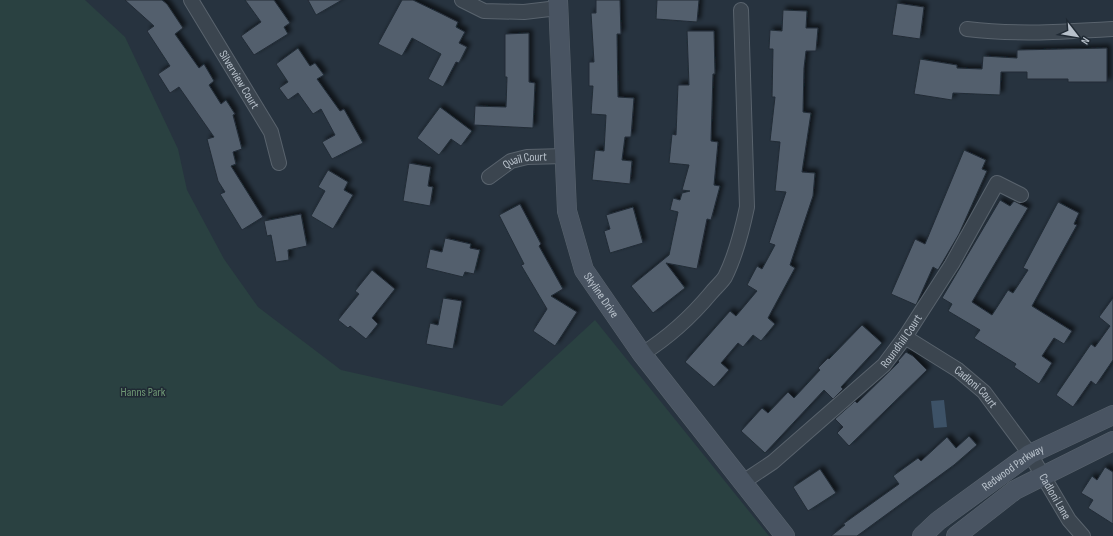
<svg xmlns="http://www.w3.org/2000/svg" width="1113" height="536" viewBox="0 0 1113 536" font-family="'Sofia Sans Condensed',sans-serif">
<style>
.green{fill:#2a4141}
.water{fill:#3d5267}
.building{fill:#525e6d;stroke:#222c36;filter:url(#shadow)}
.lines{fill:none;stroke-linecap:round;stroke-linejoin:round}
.street-casing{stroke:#59636d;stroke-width:16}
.secondary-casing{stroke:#59636d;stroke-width:20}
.street{stroke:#3b454f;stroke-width:14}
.secondary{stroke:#495462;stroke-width:19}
.labels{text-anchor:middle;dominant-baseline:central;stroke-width:3;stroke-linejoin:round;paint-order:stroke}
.street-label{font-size:12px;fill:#b7c0ca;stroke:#202a34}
.park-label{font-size:12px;fill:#709976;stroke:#202a34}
</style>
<defs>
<filter id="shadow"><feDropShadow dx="3.5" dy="-3.5" stdDeviation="2" flood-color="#0009"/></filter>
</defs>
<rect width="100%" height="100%" fill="#27333f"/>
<polygon class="green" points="0,0 85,0 125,37 178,149 187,190 224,259 258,307 341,370 502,406 595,320 769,536 0,536"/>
<polygon class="water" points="944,400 947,427 934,428 931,401"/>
<g class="building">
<polygon points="125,0 162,0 167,4 183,28 175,34 199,68 204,64 214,81 209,85 221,104 226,100 235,114 233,115 242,149 233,152 236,164 231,166 263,217 242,230 220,194 225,192 218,181 207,139 214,137 179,87 170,93 158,74 170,66 147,31 154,26"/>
<polygon points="245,0 274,0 290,23 284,27 288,34 254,55 241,36 261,22"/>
<polygon points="308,0 342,0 316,15"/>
<polygon points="402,0 413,0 442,14 458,22 456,27 465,32 459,43 467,47 459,63 456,62 443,87 428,79 441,54 412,38 402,56 378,44"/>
<polygon points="596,0 620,0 621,34 617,34 618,97 634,98 631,137 625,137 622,160 632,161 630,184 592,180 595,150 604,151 606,115 591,114 593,86 589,86 589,62 594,62 591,13 596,13"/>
<polygon points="657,0 699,0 697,22 656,19"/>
<polygon points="897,3 924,7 920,39 892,35"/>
<polygon points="783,10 807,11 806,28 818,28 816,51 806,51 804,68 803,112 811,113 802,172 815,173 813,196 790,265 795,268 768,318 775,324 761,341 753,335 743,347 738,343 721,363 729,370 714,387 685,362 730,311 736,316 757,291 747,285 757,266 762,269 775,245 769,243 786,192 775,191 780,142 770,141 775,97 772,97 773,49 769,49 770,30 782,31"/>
<polygon points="687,31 714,31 715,74 713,74 711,141 718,142 714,185 720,186 711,220 707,219 697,269 666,263 685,288 653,313 631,286 669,255 678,212 670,210 673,198 680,200 682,193 690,191 682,190 689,165 669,163 672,134 676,135 678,85 689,85"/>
<polygon points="529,33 529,82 535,83 533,128 474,125 475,106 506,107 507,77 505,77 505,34"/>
<polygon points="298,48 310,66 315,63 324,75 317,79 340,111 344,109 363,143 332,159 322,142 335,135 321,109 313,114 298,93 288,100 279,88 288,82 276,64"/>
<polygon points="1107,48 1107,82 1068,82 1068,79 1027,79 1027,72 1001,72 1000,95 953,93 952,100 914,94 920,59 957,65 957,68 982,69 983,56 1017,58 1017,50"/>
<polygon points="440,107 472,131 461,146 451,139 439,155 417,138"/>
<polygon points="964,150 986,160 982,169 987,171 959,234 938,270 933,267 916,305 891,294 915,239 925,244"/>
<polygon points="409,163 431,167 428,186 433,187 430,206 403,201"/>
<polygon points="328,170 348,182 344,190 353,195 333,229 311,216 325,191 318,187"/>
<polygon points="1000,200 1010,206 1014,201 1028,208 972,302 992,315 1008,290 1013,293 1028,270 1023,268 1058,202 1079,213 1074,224 1077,225 1032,306 1072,331 1064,344 1054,338 1042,356 1052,363 1039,384 1014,367 1016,364 974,338 980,330 948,311 952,304 942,298"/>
<polygon points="520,204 541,244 539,246 563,289 551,296 577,312 555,346 533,331 547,309 521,265 524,264 499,215"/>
<polygon points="633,207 643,243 610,253 604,231 610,229 606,215"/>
<polygon points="301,214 307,246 288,250 289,260 276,262 271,235 267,236 264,221"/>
<polygon points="445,238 471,244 470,248 480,250 474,274 465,272 463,277 426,268 430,249 442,252"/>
<polygon points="372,270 395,289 372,318 378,324 366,339 350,326 348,328 338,320 359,294 355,291"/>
<polygon points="443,298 462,301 453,349 426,344 430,323 438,325"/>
<polygon points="1113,298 1113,360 1096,385 1091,381 1073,407 1056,395 1091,344 1095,347 1110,326 1099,317"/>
<polygon points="862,325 882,343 841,387 843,389 833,399 824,390 765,453 741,431 762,408 768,413 788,392 794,398 820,370 818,368 828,358 829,359"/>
<polygon points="906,352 913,356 927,370 849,446 837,433 843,427 835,419 855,401 857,403 899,362 898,361"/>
<polygon points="969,436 977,445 954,465 857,536 831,536 845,525 843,524 899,484 893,476 918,458 921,461 947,437 956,448"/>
<polygon points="1105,467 1113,472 1113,524 1088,508 1093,500 1081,493 1092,476 1097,480"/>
<polygon points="820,469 836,493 808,511 793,487"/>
</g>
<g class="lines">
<g class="street-casing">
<g id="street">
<path id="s1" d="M191,0L271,132L279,163"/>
<polyline points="462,0 484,11 524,12 558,8"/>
<path d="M967,29C1016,35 1064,32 1113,29"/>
<path id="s2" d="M489,177L511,161L527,157L565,156"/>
<path id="s3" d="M905,337L958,370L984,392L1030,454L1069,520L1083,536"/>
<path d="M642,354C669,337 691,317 711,293C715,288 721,283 725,277C736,255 742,231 747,207L741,10"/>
<path id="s4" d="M743,482L773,462L884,365L905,337L952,264L997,183L1021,195"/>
</g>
</g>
<g class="secondary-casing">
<g id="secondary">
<path id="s5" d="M558,0L567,211L584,270L642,354L785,536"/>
<path id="s6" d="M922,536L938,521L1030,454L1113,415"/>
<polyline points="956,536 1015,490 1113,441"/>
</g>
</g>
<use href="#street" class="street"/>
<use href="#secondary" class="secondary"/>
</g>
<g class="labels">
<g class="street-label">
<text stroke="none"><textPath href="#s1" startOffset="93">Silverview Court</textPath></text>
<text stroke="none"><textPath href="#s2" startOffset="41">Quail Court</textPath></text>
<text stroke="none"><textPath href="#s5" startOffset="303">Skyline Drive</textPath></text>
<text stroke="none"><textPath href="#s4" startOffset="213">Roundhill Court</textPath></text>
<text stroke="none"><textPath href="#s3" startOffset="87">Cadloni Court</textPath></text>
<text stroke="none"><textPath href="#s6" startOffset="114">Redwood Parkway</textPath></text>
<text stroke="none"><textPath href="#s3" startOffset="223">Cadloni Lane</textPath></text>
</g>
<g class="park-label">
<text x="143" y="392">Hanns Park</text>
</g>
</g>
<g transform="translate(1077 36) rotate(121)" stroke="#202a34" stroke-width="3" paint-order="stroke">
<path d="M0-3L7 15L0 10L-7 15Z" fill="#b7c0ca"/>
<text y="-6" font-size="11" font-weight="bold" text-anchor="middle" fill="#b7c0ca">N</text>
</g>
</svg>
